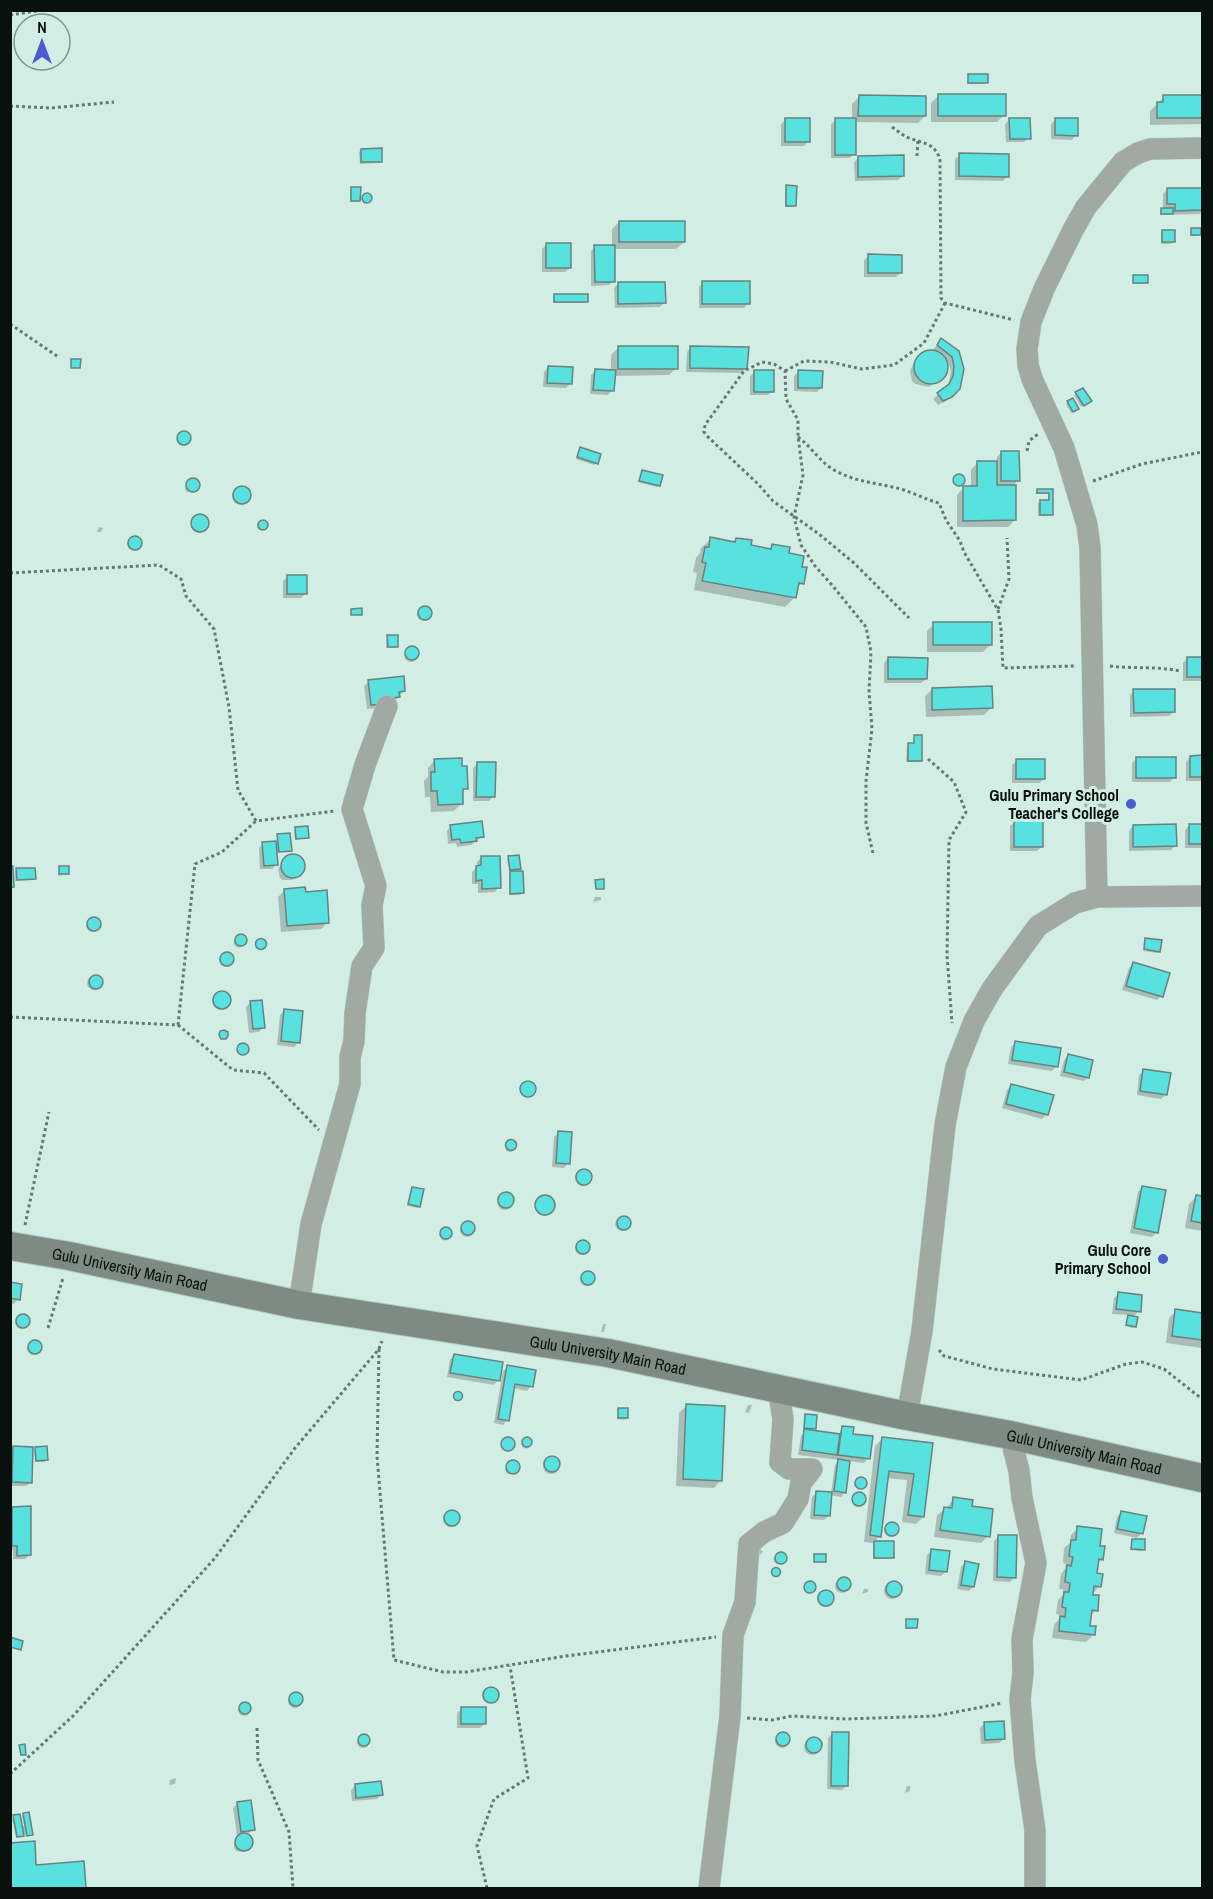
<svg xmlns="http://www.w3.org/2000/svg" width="1213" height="1899" viewBox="0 0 1213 1899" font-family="'Archivo Narrow',sans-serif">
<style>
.shadow{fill:#0003}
.building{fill:#57e1df;stroke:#678281;stroke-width:1.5}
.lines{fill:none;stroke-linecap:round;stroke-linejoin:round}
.street-casing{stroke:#b2cac2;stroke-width:22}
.secondary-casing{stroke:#b2cac2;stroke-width:30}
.path{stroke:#677872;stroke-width:3;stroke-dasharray:3 3;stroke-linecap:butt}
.street{stroke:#a0a9a2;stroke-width:21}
.secondary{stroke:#7e8b82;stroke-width:28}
.poi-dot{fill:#4b5cd1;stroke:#d2ede4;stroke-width:2}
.labels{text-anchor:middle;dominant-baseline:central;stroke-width:6;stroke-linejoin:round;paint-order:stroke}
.poi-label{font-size:16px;font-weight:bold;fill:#08110e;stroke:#d2ede4;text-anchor:end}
.street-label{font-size:16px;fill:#08110e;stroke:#d2ede4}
</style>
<rect width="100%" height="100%" fill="#d2ede4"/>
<g class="shadow">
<polygon points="969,75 986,82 984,84 967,84"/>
<polygon points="938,96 1004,115 997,122 931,122 931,103"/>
<polygon points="1202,96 1202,124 1150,125 1150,111 1164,97"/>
<polygon points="859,97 925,116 918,123 854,122 854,154 850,158 831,158 831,124 836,120 852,120 852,104"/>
<polygon points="1010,119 1029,138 1024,142 1006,142 1005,124"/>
<polygon points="786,120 809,141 804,146 781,146 781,124"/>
<polygon points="1055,120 1076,135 1072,140 1051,139 1051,124"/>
<polygon points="361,150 381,161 379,163 360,164 359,152"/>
<polygon points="960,155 1008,176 1003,181 955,180 955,159"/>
<polygon points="859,157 903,176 898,180 855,181 854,162"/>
<polygon points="787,187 795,206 793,207 785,207 785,189"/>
<polygon points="352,189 359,200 357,202 350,202 350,191"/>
<polygon points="1202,189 1202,211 1200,214 1160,215 1160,211 1163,209 1163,194 1167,190"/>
<polygon points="364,195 369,195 371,199 364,204 361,199"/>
<polygon points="619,222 684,242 676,249 614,249 614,281 609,285 591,286 591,251 595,247 612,247 612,229"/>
<polygon points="1202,229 1202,238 1201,232 1197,236 1190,236 1192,230 1199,232"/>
<polygon points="1163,231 1173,242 1171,244 1161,244 1161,233"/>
<polygon points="546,245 570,268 565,272 542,272 542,249"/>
<polygon points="869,256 900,273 896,277 864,277 864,260"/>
<polygon points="1134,276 1146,282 1145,284 1132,284"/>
<polygon points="703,282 748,303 744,308 699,308 699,287"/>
<polygon points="619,283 664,303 660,307 615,308 614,288"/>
<polygon points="554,295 587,301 585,303 553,303"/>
<polygon points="941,340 957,352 958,389 946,401 938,405 933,399 946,388 949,382 951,371 948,362 943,358 946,367 943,376 929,387 915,384 912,381 910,371 914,362 919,357 928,352 935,352 933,350"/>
<polygon points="691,347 746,368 741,373 686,372 687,352"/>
<polygon points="618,348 676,368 669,375 614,376 612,390 608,395 590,394 591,375 596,370 611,371 611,355"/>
<polygon points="548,367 570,384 566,388 543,387 544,372"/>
<polygon points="799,371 821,388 817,392 794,391 794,376"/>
<polygon points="754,372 772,391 768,395 750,395 750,376"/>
<polygon points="1083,390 1088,403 1081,407 1074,395"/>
<polygon points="1068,402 1076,410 1071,413 1066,404"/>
<circle cx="183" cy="440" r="6"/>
<polygon points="581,448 596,463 594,465 576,459"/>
<polygon points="1002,452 1018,480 1012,487 1015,520 1008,527 957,527 957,495 964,487 971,487 971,470 978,462 997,462 997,457"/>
<polygon points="642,472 659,485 657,487 638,482"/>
<circle cx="958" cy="481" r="5"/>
<polygon points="193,480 196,481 198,485 197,489 186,492 185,488 186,484"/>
<circle cx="241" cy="496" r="9"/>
<polygon points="1037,490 1052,490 1052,514 1050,516 1038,516 1038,503 1048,501 1048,494 1035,494"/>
<circle cx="199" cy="525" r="8"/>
<circle cx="261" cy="526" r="4"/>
<polygon points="99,527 103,528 101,532 97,532"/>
<circle cx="133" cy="544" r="6"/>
<polygon points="711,539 733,543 737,539 750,546 768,550 773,546 787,554 800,568 802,583 796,589 795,597 785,607 694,590 697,573 693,572 696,558 700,553 701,548"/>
<polygon points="288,576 305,594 301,598 283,598 283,581"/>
<circle cx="424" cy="614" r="7"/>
<polygon points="934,624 990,645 983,652 927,652 927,631"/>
<polygon points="388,637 397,646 395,648 386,648 386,639"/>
<circle cx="411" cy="655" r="7"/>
<polygon points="888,658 926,679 921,683 884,683 884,663"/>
<polygon points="1187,658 1202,658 1202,681 1183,681 1183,663"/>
<polygon points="369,681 404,691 394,701 380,708 367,709 364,686"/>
<polygon points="933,689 991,708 984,715 926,717 925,696"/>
<polygon points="1134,691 1174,711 1169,716 1130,717 1130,695"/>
<polygon points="915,737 921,761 919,762 906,762 907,746 913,745"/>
<polygon points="1190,757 1202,757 1202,781 1186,781 1186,762"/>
<polygon points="1136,759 1174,777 1170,782 1132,782 1132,763"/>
<polygon points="435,760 466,788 461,793 461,804 454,811 431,812 430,797 425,797 424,781 428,777 428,768"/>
<polygon points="1017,761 1044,779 1039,783 1012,783 1012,765"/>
<polygon points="478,763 494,796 489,801 473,801 473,768"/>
<polygon points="1015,822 1041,847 1037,851 1010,851 1010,826"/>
<polygon points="451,826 482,836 471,845 457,847 456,843 448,844 447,831"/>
<polygon points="1133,826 1175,846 1171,850 1129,851 1129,831"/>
<polygon points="1189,826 1202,826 1202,848 1185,848 1185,830"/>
<polygon points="296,829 307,837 295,840 294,831"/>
<polygon points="278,835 290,850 276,853 277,864 272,869 260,869 259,848 263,843 276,843"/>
<polygon points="289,856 298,856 304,864 303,868 292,880 283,880 280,878 278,869"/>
<polygon points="481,858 499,887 495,892 478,893 478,884 472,884 472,872 477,867 477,862"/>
<polygon points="509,858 519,868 515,873 522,893 520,895 509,895 509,875 512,871 509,871 507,859"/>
<polygon points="60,868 68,874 58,876"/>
<polygon points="17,870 35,878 33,880 15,881 15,872"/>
<polygon points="285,890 304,894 328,922 321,929 281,932 278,897"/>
<polygon points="595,897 601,897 601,900 593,902"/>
<circle cx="93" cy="925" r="7"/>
<circle cx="239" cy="942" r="5.5"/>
<polygon points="1146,939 1159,951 1157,953 1143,951"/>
<circle cx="260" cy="945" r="5"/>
<circle cx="226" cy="960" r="7"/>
<polygon points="1134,964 1161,996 1157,1000 1122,990 1129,968"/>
<circle cx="94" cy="983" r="7"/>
<circle cx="221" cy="1001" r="9"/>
<polygon points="261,1002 263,1027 259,1032 249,1033 246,1007 250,1003"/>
<polygon points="284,1011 299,1042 294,1047 277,1045 280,1015"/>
<polygon points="1016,1043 1056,1067 1052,1071 1008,1064 1011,1047"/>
<circle cx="242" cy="1050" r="5.5"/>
<polygon points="1068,1056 1088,1077 1084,1081 1060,1076 1064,1060"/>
<polygon points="1144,1071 1166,1094 1161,1099 1137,1095 1139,1075"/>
<circle cx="527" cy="1090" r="7"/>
<polygon points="1012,1085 1047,1114 1042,1119 1002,1108 1007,1090"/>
<polygon points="558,1133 568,1163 564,1168 552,1167 554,1137"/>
<circle cx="510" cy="1147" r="5"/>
<circle cx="583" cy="1178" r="8"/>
<polygon points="1142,1187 1156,1233 1152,1237 1130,1233 1138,1192"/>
<polygon points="412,1189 419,1206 417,1208 407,1206"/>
<circle cx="505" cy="1202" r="8"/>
<polygon points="1196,1197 1202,1198 1202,1231 1185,1228 1189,1204"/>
<circle cx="544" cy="1207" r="9"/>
<circle cx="622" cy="1224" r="7"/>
<circle cx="467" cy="1230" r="7"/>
<circle cx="445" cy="1235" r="5.5"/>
<circle cx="582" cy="1248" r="7"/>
<circle cx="587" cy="1279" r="7"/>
<polygon points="10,1283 18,1299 14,1304 10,1303"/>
<polygon points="1119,1294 1139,1311 1133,1317 1135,1326 1133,1328 1125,1326 1127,1318 1130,1315 1112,1314 1114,1298"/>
<polygon points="1176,1311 1202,1314 1202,1348 1166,1343 1169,1318"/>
<circle cx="22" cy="1322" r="7"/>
<polygon points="603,1324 606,1324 604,1332 601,1332"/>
<circle cx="34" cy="1348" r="7"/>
<polygon points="454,1355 498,1380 494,1385 447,1377 450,1360"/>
<polygon points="508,1367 531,1386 527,1391 513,1388 507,1420 503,1425 494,1423 503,1371"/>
<polygon points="456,1393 460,1394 461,1398 454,1401"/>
<polygon points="748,1405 752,1405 749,1413 745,1412"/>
<polygon points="686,1406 721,1480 714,1488 676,1486 679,1413"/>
<polygon points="619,1409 626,1418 625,1420 617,1419"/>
<polygon points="806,1416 814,1428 811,1432 838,1435 843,1428 852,1435 868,1458 864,1463 849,1461 845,1492 841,1497 830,1495 828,1516 824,1520 810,1519 812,1497 817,1492 831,1494 835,1465 840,1460 798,1455 801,1436 806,1430 803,1429"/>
<circle cx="507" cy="1445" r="6"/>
<polygon points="882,1439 932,1445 923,1517 916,1524 902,1522 907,1480 887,1478 880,1536 873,1543 892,1543 892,1558 890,1559 873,1559 873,1543 864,1542 875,1446"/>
<circle cx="526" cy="1444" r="4.5"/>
<polygon points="14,1448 31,1482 26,1486 10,1486 10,1451"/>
<polygon points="36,1448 46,1460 44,1462 35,1462 34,1450"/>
<circle cx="551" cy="1466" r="8"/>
<polygon points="513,1462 517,1464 519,1467 517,1471 507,1474 505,1470 507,1466"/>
<circle cx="860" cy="1484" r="5.5"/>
<circle cx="858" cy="1501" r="6"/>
<polygon points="954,1498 971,1508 988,1536 981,1543 934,1537 937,1515 946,1509"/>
<polygon points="12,1508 30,1555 25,1559 13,1559 13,1550 10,1550 10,1510"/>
<circle cx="451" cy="1519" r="8"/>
<polygon points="1122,1512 1141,1534 1137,1538 1114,1533 1117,1517"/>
<circle cx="891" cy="1530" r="7"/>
<polygon points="1078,1528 1099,1547 1102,1559 1096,1564 1095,1575 1100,1586 1090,1596 1096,1610 1089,1617 1088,1627 1093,1635 1086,1642 1052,1638 1054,1625 1059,1619 1060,1615 1056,1614 1058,1600 1063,1595 1063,1589 1059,1589 1061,1574 1065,1569 1066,1564 1063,1563 1064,1548 1070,1543 1071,1535"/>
<polygon points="999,1536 1014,1577 1010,1582 993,1581 994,1541"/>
<polygon points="1133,1540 1143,1549 1141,1551 1130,1550"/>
<polygon points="758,1547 763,1552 755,1559"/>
<polygon points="932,1550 946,1571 941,1576 925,1574 927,1555"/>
<circle cx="779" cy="1559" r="5.5"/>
<polygon points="966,1563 973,1587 969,1591 957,1589 961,1567"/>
<polygon points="773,1570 778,1570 776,1576 772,1576"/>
<circle cx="842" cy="1586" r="7"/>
<circle cx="809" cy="1588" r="5.5"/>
<circle cx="892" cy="1591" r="8"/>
<polygon points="864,1589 868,1589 868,1592 862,1594"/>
<circle cx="825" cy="1599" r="8"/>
<polygon points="907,1620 916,1627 914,1629 905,1629"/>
<circle cx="489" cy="1696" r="7"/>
<circle cx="295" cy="1701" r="7"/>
<circle cx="244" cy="1710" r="6"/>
<polygon points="462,1709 484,1724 480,1728 457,1728 457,1713"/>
<polygon points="985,1723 1004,1739 999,1743 981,1744 980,1728"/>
<polygon points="833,1733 847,1785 842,1790 827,1789 828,1738"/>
<circle cx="782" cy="1741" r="7"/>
<circle cx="363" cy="1742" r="6"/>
<circle cx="812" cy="1747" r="8"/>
<polygon points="176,1778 175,1784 169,1785 170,1780"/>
<polygon points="356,1785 381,1794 377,1799 352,1801 351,1790"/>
<polygon points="907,1786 910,1786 910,1791 905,1793"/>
<polygon points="238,1803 253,1829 246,1836 251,1839 250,1848 244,1852 236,1851 234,1848 234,1844 241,1835 237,1835 233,1808"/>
<polygon points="24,1814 31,1834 25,1837 25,1834 21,1837 16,1838 12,1819 14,1817 21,1826 24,1826 22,1816"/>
<polygon points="10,1845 35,1866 83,1863 85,1888 10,1888"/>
</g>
<g class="building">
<rect x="968" y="74" width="20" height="9"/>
<rect x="938" y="94" width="68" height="22"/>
<polygon points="859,95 926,96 926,116 858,116"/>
<polygon points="1163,95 1202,95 1202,118 1157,118 1157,102 1163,102"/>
<rect x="785" y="118" width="25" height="24"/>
<rect x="835" y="118" width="21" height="37"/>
<polygon points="1009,118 1030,118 1031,139 1010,139"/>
<polygon points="1055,118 1078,118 1078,136 1055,135"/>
<polygon points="382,148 382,162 361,162 361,149"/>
<polygon points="959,153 1009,154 1009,177 959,176"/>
<polygon points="904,155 904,176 858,177 858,156"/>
<polygon points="786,185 797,186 796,206 786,206"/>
<polygon points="351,187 361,187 360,201 351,201"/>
<polygon points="1167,188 1202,188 1202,210 1175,211 1175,204 1167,204"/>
<circle cx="367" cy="198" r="5"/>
<rect x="1161" y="208" width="12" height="6"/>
<rect x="619" y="221" width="66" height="21"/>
<rect x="1191" y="228" width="10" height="7"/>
<rect x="1162" y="230" width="13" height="12"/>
<rect x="546" y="243" width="25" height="25"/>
<polygon points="594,245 615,245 615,282 595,282"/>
<polygon points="868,254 902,255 902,273 868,273"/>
<rect x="1133" y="275" width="15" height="8"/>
<rect x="702" y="281" width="48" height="23"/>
<polygon points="618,282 665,282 666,303 618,304"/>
<rect x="554" y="294" width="34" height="8"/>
<polygon points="941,338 959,351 964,369 960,389 952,397 943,401 937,393 949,384 953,376 954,366 952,357 937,345"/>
<rect x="618" y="346" width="60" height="23"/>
<polygon points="690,346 749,347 747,369 690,368"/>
<circle cx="931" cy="367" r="17"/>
<polygon points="71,359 81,359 80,368 71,368"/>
<polygon points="548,366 573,367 572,384 547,383"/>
<polygon points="595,369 616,370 614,391 593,390"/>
<rect x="754" y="370" width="20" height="22"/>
<polygon points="798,370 823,371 822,388 798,388"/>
<polygon points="1083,388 1092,401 1084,406 1075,392"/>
<polygon points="1073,398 1079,409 1073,412 1067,401"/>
<circle cx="184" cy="438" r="7"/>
<polygon points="580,447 601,454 598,464 577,457"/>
<polygon points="1001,451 1019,451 1020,481 1001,481"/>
<polygon points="977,461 997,461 997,485 1016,485 1016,520 963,521 963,486 977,486"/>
<polygon points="642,470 663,475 660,486 639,481"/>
<circle cx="959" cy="480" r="6"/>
<circle cx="193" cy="485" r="7"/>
<circle cx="242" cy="495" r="9"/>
<polygon points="1037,489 1053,489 1053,515 1040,515 1040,500 1049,500 1049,493 1037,493"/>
<circle cx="200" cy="523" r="9"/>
<circle cx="263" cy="525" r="5"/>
<circle cx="135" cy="543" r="7"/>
<polygon points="710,537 735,542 736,538 752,540 751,545 771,549 772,544 790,547 789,553 804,556 802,567 807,567 804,584 799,583 796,598 702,581 706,563 702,562 705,547 709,547"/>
<rect x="287" y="575" width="20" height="19"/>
<circle cx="425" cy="613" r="7"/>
<polygon points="362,608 362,615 351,615 351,609"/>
<rect x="933" y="622" width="59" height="23"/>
<polygon points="387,635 398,635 398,647 388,647"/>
<circle cx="412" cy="653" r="7"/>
<polygon points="888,657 928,658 927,679 888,679"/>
<rect x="1187" y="657" width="15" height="20"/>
<polygon points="404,676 405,691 399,692 400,697 386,699 386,704 371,705 368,680"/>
<polygon points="992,686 993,708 932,710 932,688"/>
<polygon points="1133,689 1175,689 1175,712 1134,713"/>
<polygon points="914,735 922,735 922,761 908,761 908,743 914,743"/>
<polygon points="1202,755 1202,777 1190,777 1190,756"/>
<rect x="1136" y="757" width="40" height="21"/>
<polygon points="462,758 462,766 467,766 468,789 463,789 463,804 438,805 437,791 431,791 431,772 435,772 434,759"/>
<rect x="1016" y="759" width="29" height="20"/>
<polygon points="477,762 496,762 495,797 476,797"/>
<rect x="1014" y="820" width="29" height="27"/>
<polygon points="482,821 484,837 476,838 477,841 461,843 460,839 452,840 450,825"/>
<polygon points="1176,824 1177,846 1133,847 1133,825"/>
<rect x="1189" y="824" width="13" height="20"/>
<polygon points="308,826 309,838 296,839 295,827"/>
<polygon points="290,833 292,851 279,852 277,834"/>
<polygon points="276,841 278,865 264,866 262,842"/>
<circle cx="293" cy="866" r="12"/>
<polygon points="519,855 521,869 510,870 508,856"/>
<polygon points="481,856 500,856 501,888 482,889 482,880 476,881 476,866 481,865"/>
<polygon points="10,866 13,866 14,887 10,888"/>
<rect x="59" y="866" width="10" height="8"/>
<polygon points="16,868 35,868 36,879 17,880"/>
<polygon points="510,871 523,871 524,893 510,894"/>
<polygon points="604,879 604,889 596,889 595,880"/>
<polygon points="305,887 306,892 327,890 329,923 287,926 284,889"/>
<circle cx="94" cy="924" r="7"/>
<circle cx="241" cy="940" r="6"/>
<polygon points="1145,938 1162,940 1160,952 1144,949"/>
<circle cx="261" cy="944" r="5.5"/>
<circle cx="227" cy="959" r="7"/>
<polygon points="1133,962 1170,973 1163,997 1126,986"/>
<circle cx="96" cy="982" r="7"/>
<circle cx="222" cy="1000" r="9"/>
<polygon points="262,1000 265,1028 253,1029 250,1001"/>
<polygon points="284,1009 303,1011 300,1043 281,1041"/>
<polygon points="224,1030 228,1032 228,1036 226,1039 221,1039 219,1035 220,1031"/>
<polygon points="1015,1041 1061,1048 1058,1067 1012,1060"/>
<circle cx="243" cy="1049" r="6"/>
<polygon points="1068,1054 1093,1060 1089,1078 1064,1072"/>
<polygon points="1143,1069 1171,1073 1167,1095 1140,1091"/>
<circle cx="528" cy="1089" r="8"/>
<polygon points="1011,1084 1054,1095 1048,1115 1006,1104"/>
<polygon points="558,1131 572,1132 570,1164 556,1163"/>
<circle cx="511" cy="1145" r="5.5"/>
<circle cx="584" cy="1177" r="8"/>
<polygon points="1142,1186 1166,1190 1158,1233 1134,1228"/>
<polygon points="412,1187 424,1189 420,1207 408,1204"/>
<circle cx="506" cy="1200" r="8"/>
<polygon points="1196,1195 1202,1196 1202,1223 1191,1221"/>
<circle cx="545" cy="1205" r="10"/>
<circle cx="624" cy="1223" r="7"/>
<circle cx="468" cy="1228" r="7"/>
<circle cx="446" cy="1233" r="6"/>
<circle cx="583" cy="1247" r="7"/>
<circle cx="588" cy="1278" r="7"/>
<polygon points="10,1282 22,1284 20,1300 10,1298"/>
<polygon points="1118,1292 1142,1295 1141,1312 1116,1309"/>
<polygon points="1175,1309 1202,1313 1202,1340 1172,1336"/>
<circle cx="23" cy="1321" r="7"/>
<polygon points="1128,1315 1138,1317 1136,1327 1126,1325"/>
<circle cx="35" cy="1347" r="7"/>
<polygon points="454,1354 503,1362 500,1381 450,1373"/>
<polygon points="507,1365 536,1370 533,1387 515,1384 509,1421 498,1419"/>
<circle cx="458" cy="1396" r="4.5"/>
<polygon points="686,1404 725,1406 722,1481 683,1479"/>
<rect x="618" y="1408" width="10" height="10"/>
<polygon points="805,1414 817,1415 816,1429 804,1428"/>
<polygon points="842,1426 854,1427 853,1434 873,1436 870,1459 838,1455"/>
<polygon points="804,1429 840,1434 837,1455 802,1450"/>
<circle cx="527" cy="1442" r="5"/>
<polygon points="882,1437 933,1443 924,1517 908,1515 914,1474 889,1471 881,1537 870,1535"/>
<circle cx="508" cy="1444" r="7"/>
<polygon points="13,1446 33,1447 32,1483 12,1482"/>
<polygon points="47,1446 48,1460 36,1461 35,1447"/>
<circle cx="552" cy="1464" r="8"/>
<polygon points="838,1459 850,1461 846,1493 834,1491"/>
<circle cx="513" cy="1467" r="7"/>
<circle cx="861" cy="1483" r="6"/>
<polygon points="816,1491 832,1492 830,1516 814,1515"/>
<circle cx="859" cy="1499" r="7"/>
<polygon points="953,1497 973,1500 972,1506 993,1509 990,1537 940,1530 944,1507 952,1508"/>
<polygon points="31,1506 31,1555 17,1556 17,1546 12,1546 12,1507"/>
<circle cx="452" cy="1518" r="8"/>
<polygon points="1121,1511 1147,1516 1143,1534 1117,1529"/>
<circle cx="892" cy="1529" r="7"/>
<polygon points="1077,1526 1102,1529 1100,1546 1105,1546 1103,1560 1099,1559 1097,1573 1103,1574 1101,1587 1094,1586 1093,1595 1099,1595 1098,1611 1092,1610 1090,1626 1096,1626 1095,1635 1059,1631 1060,1616 1065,1617 1066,1608 1062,1607 1064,1592 1069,1592 1070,1583 1065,1582 1067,1565 1071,1566 1073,1557 1069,1556 1071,1540 1076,1540"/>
<polygon points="998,1535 1017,1535 1016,1578 997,1577"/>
<polygon points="1132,1539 1145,1539 1145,1550 1131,1549"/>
<rect x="874" y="1541" width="20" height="17"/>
<polygon points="931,1549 950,1551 947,1572 929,1570"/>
<circle cx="781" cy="1558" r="6"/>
<rect x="814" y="1554" width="12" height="8"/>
<polygon points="965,1561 979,1564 974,1587 961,1585"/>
<circle cx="776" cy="1572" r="4.5"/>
<circle cx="844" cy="1584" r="7"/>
<circle cx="894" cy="1589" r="8"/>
<circle cx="810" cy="1587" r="6"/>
<circle cx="826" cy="1598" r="8"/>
<polygon points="906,1619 918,1619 917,1628 906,1628"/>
<polygon points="10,1637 23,1641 21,1650 10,1647"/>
<circle cx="491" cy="1695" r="8"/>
<circle cx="296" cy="1699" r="7"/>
<circle cx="245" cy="1708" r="6"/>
<rect x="461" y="1707" width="25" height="17"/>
<polygon points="1004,1721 1005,1739 985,1740 984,1722"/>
<circle cx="783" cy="1739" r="7"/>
<polygon points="832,1732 849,1732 848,1786 831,1786"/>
<circle cx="364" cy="1740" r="6"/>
<circle cx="814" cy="1745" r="8"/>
<polygon points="25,1744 26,1755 21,1755 19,1745"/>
<polygon points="381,1781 383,1795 356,1798 355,1784"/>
<polygon points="251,1800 255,1830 241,1832 237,1802"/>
<polygon points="29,1812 33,1835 27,1836 23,1813"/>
<polygon points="20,1814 24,1836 17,1837 13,1815"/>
<circle cx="244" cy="1842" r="9"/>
<polygon points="35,1841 36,1865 84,1861 86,1888 10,1888 10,1843"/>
</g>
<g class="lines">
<g class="street-casing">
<g id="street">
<polyline points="1097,897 1090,548 1087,525 1064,448 1032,379 1028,365 1027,349 1031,322 1044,289 1073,230 1086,207 1123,162 1138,153 1150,149 1202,148"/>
<polyline points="299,1305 311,1224 350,1084 350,1057 354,1041 355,1013 362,966 374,948 372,905 376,886 352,809 365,765 387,706"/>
<polyline points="907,1416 922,1331 945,1125 956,1067 974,1021 992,989 1038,926 1075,903 1097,897 1202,896"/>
<polyline points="1010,1435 1019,1471 1022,1498 1036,1563 1022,1639 1023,1673 1020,1699 1025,1761 1035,1830 1035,1888"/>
<polyline points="709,1888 730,1716 733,1635 745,1602 749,1544 764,1532 783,1523 798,1499 801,1483 812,1469 789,1469 780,1462 783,1419 778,1388"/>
</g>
</g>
<g class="secondary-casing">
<g id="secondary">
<path id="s1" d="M10,1246L69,1256L299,1305L608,1353L907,1416L1010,1435L1202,1478"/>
</g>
</g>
<g class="path">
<polyline points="10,15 43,10"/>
<polyline points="10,106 51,108 114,102"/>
<polyline points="892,127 906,137 918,141 917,156"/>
<path d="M918,141C929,144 937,148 940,160L941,298L945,303L1014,320"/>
<polyline points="10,324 57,356"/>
<polyline points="785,371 804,361 830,362 862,369 894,365 924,343 945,303"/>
<path d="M798,437C812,447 820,463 836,471C858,483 881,483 904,490C916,494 927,500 939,503L946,520L960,541L964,552L998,610L1001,629L1003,668L1074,666"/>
<polyline points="1027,451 1029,441 1038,434"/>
<polyline points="1093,481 1142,464 1202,452"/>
<polyline points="10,573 159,565 181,579 186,596 214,629 229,707 238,790 256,821 335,811"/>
<polyline points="998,609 1009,579 1007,538"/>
<path d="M1110,666C1134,669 1157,666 1180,671"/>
<polyline points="928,759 954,782 966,812 949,840 947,955 952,1023"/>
<polyline points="873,853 866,823 866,781 872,729 869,691 871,652 866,627 832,585 815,566 801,545 794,517 803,475 798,436 798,420 786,399 785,371 774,364 762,362 744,371 705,425 704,432 707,436 757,483 773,501 819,534 854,563 909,618"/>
<polyline points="10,1017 178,1025 195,864 222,852 256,821"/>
<polyline points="178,1025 233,1070 264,1073 319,1130"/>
<polyline points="25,1225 49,1112"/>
<polyline points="48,1328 63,1278"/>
<polyline points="379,1349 377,1456 394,1660 443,1672 466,1672 566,1656 716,1637"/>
<polyline points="939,1350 944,1356 993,1369 1081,1380 1126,1364 1142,1362 1164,1369 1202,1399"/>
<polyline points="747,1718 772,1720 792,1716 846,1719 935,1716 1003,1703"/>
<polyline points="257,1728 258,1760 289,1832 293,1888"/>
<polyline points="10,1774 74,1715 215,1558 295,1448 379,1349 382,1341"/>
<polyline points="487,1888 477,1846 494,1799 528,1778 510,1666"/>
</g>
<use href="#street" class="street"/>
<use href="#secondary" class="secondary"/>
</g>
<g class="poi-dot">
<circle cx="1131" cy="804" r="6"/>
<circle cx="1163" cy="1259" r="6"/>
</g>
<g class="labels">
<g class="poi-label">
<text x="1119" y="795">Gulu Primary School<tspan x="1119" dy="18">Teacher's College</tspan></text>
<text x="1151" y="1250">Gulu Core<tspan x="1151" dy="18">Primary School</tspan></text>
</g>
<g class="street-label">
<text stroke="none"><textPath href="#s1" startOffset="122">Gulu University Main Road</textPath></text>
<text stroke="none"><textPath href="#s1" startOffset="608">Gulu University Main Road</textPath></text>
<text stroke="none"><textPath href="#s1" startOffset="1094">Gulu University Main Road</textPath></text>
</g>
</g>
<rect width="1213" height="1899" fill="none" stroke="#08110e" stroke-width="24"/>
<g transform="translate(42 42)"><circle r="28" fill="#d2ede4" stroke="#81958e" stroke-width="1.5"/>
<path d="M0-4.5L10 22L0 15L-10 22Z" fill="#4b5cd1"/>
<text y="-9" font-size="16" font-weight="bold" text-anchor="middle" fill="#08110e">N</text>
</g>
</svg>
